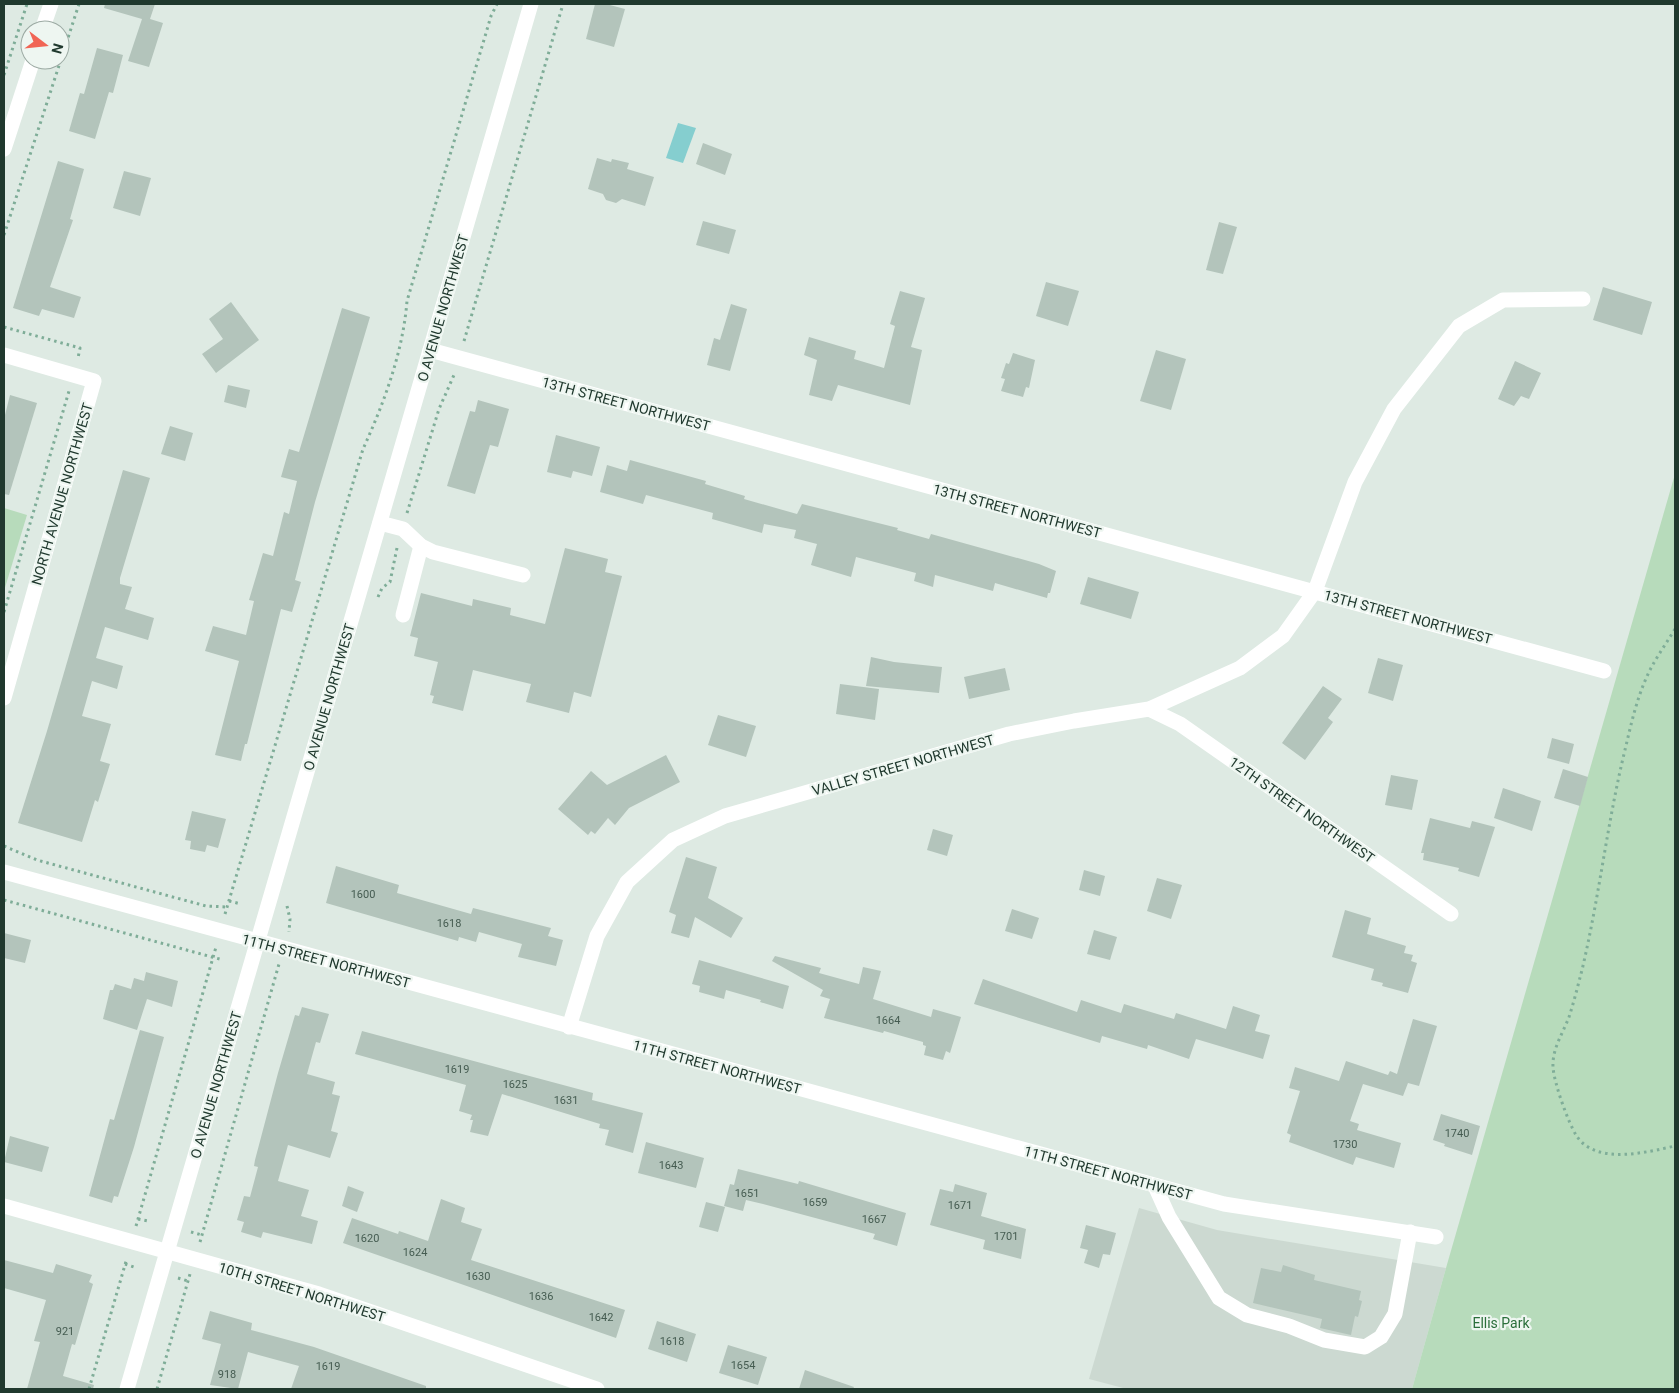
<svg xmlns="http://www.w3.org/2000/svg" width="1679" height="1393" viewBox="0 0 1679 1393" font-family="Roboto,sans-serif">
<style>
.built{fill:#ccd9d1}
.green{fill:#b7dbbb}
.water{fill:#85cecf}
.building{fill:#b3c4bb}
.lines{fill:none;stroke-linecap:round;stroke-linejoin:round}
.path{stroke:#7fad98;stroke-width:3;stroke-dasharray:2.5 4;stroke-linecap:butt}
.minor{stroke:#fff;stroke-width:15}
.labels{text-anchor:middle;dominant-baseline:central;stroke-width:4.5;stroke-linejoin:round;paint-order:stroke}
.number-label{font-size:11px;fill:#455c51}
.street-label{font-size:14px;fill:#20392e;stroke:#eef6f1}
.park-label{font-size:14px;fill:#2b6f3b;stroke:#eef6f1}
</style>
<rect width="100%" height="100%" fill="#deeae3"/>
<polygon class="built" points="1139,1208 1217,1230 1446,1268 1412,1389 1127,1389 1089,1379"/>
<g class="green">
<polygon points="1675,474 1675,1389 1412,1389 1446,1268"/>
<polygon points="4,508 27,515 4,591"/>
</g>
<polygon class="water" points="678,123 696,128 683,163 666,158"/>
<g class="building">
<polygon points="105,4 155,4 150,19 163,23 149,67 128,61 142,19 104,8"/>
<polygon points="595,4 606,4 625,9 614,47 586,39"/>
<polygon points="97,48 123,55 113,93 109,92 95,139 69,131 80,93 84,94"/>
<polygon points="703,143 732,154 725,175 696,164"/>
<polygon points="597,158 611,162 612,159 629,163 627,169 654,177 645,206 622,199 616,203 606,200 603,194 588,189"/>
<polygon points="58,161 84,169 70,219 73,220 50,287 81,297 74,318 42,309 39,316 13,308"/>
<polygon points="124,171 151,178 140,216 113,208"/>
<polygon points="703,221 736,230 729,254 696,245"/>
<polygon points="1219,222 1237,227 1223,274 1206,270"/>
<polygon points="1046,282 1079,291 1068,326 1036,316"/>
<polygon points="1603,287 1652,302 1642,335 1593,320"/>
<polygon points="900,291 925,298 911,347 922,350 910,405 838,385 832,401 809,395 817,360 804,355 809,337 856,351 854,359 884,368 895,326 890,324"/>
<polygon points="231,302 259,340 216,373 202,354 223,339 209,319"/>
<polygon points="731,304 747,309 730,371 707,365 714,338 720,340"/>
<polygon points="342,308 370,317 315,502 295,580 301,582 292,612 281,609 247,744 245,744 241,761 215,755 239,661 205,651 213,626 246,635 254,601 249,600 263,553 273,556 284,512 289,514 297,481 281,477 289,449 299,452"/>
<polygon points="1156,350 1186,359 1171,410 1140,401"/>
<polygon points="1013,353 1035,360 1029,388 1026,387 1023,397 1001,391 1005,379 1001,378 1006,363 1009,364"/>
<polygon points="1515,361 1541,373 1529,399 1521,396 1514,406 1498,399"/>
<polygon points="228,385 250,390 246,408 224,402"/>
<polygon points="10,395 37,403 9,495 4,494 4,419"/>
<polygon points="478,400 509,409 498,447 490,445 475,494 447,486 470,411 475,412"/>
<polygon points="170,426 193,433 185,461 161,454"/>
<polygon points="556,435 600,447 592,476 573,471 571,478 547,472"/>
<polygon points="630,460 706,481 705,484 745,496 744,499 797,514 802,504 898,528 897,530 929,539 931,534 1039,564 1056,571 1050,593 1048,593 1047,598 995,583 993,591 935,575 933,587 914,581 916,573 856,557 851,577 811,565 817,544 794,538 796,530 764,524 762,533 712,519 713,513 646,495 643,504 600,492 607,465 627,471"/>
<polygon points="123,470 150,478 120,578 120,584 132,587 125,609 154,618 148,640 105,627 96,658 123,666 117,689 92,681 82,716 111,724 100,761 110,764 98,802 95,800 82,842 18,823 47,731"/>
<polygon points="565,548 608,559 605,572 622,576 591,697 574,692 569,713 526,702 531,684 473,670 463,711 432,703 434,696 430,695 438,662 414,656 418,638 410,636 421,593 472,606 473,599 511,608 510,615 545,624"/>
<polygon points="1088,577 1139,592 1131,619 1080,604"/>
<polygon points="871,657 894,662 942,667 939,693 866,686"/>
<polygon points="1378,658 1403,665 1393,701 1368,693"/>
<polygon points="1005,668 1010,690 969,699 964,677"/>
<polygon points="840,684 879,689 875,720 836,714"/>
<polygon points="1323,686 1342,699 1328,718 1333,722 1305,760 1282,743"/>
<polygon points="718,715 756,726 746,757 708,745"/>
<polygon points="1552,738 1574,744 1569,764 1547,758"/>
<polygon points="666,755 680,782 629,808 615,825 608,818 595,834 591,831 588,835 558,809 591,771 607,785"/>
<polygon points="1563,769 1588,777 1580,806 1554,798"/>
<polygon points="1391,775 1418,780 1412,810 1385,805"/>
<polygon points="1503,788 1541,801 1532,831 1494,818"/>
<polygon points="192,811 226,819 218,848 207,845 205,852 190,849 191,841 185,840"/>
<polygon points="1430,818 1470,828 1472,821 1495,827 1479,877 1458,871 1459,868 1423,860 1424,853 1421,853"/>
<polygon points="933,829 953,835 947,856 927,850"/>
<polygon points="686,857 717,867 708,898 743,918 731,938 695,917 689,938 671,933 676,915 669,912"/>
<polygon points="336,866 399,885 397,893 471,914 473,908 551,928 548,936 563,940 556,966 518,957 522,944 479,932 476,942 459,937 458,941 326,903"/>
<polygon points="1084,870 1105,876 1100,896 1079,890"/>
<polygon points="1157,878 1182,885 1171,919 1147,911"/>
<polygon points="1012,909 1039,918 1032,939 1005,931"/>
<polygon points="1345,910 1371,918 1367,934 1406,946 1404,953 1413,955 1411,961 1417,963 1408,993 1382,986 1383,983 1371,980 1374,969 1332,957"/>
<polygon points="1094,930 1117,937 1110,960 1087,954"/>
<polygon points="4,933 31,940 25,963 4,958"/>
<polygon points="775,956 821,968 819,973 859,984 863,967 881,971 873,999 931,1017 933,1009 961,1017 950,1053 946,1051 943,1060 924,1055 926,1046 923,1045 923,1042 884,1031 883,1033 824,1018 830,999 820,996 823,990 772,961"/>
<polygon points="699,960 789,986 783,1009 760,1002 761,1000 726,990 724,999 699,992 700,986 692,984"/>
<polygon points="146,972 178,981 172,1007 147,999 137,1030 103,1019 110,990 113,990 115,984 131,989 134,978 144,981"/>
<polygon points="983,979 1077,1012 1081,1000 1121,1013 1124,1004 1174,1019 1176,1013 1226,1029 1233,1006 1260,1015 1255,1031 1270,1035 1263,1059 1196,1039 1189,1059 1148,1045 1147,1049 1102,1036 1100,1043 974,1004"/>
<polygon points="302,1007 329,1014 320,1043 316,1042 307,1074 335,1082 332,1094 340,1096 331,1131 338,1133 330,1158 288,1145 278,1181 309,1190 301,1216 318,1221 312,1244 263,1232 261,1238 241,1232 244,1222 237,1220 244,1196 250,1197 258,1167 254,1166 255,1160 278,1073 295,1015 299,1016"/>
<polygon points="1413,1019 1437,1026 1419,1086 1408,1083 1403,1096 1363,1084 1350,1121 1359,1124 1357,1130 1401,1143 1394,1168 1356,1157 1353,1165 1289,1142 1291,1135 1287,1133 1300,1091 1289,1088 1295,1067 1339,1081 1346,1061 1388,1075 1390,1071 1397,1074"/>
<polygon points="140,1030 164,1037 134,1147 118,1197 114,1196 112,1203 89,1196 110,1119 114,1120"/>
<polygon points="362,1031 593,1093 592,1100 643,1113 633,1153 605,1145 609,1130 599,1128 600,1124 502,1094 488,1136 470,1132 473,1120 470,1120 472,1115 459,1111 466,1085 355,1054"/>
<polygon points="1441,1114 1480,1126 1472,1155 1444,1146 1445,1144 1433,1140"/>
<polygon points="10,1136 49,1147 42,1172 4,1162"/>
<polygon points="646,1142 704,1158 696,1188 638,1173"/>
<polygon points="738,1169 798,1184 799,1181 906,1213 897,1246 873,1239 875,1234 763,1204 746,1200 743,1211 724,1206 730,1184 734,1185"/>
<polygon points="955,1184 987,1193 981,1216 1026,1229 1021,1259 983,1249 985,1240 930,1225 940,1189 953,1192"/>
<polygon points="348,1186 364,1192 357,1212 342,1206"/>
<polygon points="441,1199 465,1208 461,1222 482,1229 471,1260 625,1310 616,1338 343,1243 352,1218 398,1234 399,1231 428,1241"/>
<polygon points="706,1202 725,1207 718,1232 699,1227"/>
<polygon points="1086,1225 1116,1233 1110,1255 1103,1254 1099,1268 1084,1263 1088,1250 1080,1248"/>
<polygon points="4,1260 53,1273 56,1264 92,1275 89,1282 93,1284 75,1345 72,1344 63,1376 94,1385 93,1389 27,1389 40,1342 34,1341 46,1300 4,1288"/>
<polygon points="1283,1265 1315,1275 1314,1280 1361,1291 1359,1300 1362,1301 1358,1317 1355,1316 1351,1335 1320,1328 1322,1319 1253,1303 1261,1268 1281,1272"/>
<polygon points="210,1311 252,1323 251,1330 314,1347 426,1386 426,1389 291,1389 299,1366 248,1352 238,1389 210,1385 221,1344 202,1339"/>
<polygon points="657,1321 696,1334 687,1362 648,1349"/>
<polygon points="728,1345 767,1357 758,1385 719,1373"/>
<polygon points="805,1370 854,1387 853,1389 799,1389"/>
</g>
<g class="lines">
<g class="path">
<polyline points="4,75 27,4"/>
<polyline points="4,235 79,4"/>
<polyline points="4,327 80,348 78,358"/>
<polyline points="464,341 563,4"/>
<polyline points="407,513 439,409 454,375"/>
<polyline points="378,597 382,588 390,582 397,548"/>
<polyline points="4,612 69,391"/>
<path d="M1675,629C1667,642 1658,655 1651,668C1637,695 1631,725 1624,754C1607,825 1599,898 1582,970C1578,985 1574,1002 1569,1017C1563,1033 1552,1049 1553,1067C1554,1083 1568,1122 1576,1135C1595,1166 1647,1152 1675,1146"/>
<polyline points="4,846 37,860 206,906 227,907"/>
<polyline points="4,900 223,960"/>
<polyline points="229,901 241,904"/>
<polyline points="287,906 290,919 289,932"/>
<path d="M225,914L363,449C384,403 403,352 407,301L491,16L497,4"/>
<polyline points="138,1219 148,1221"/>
<polyline points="136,1226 216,947"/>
<polyline points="191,1232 202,1235"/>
<polyline points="200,1242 279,964"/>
<polyline points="125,1264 134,1267"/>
<polyline points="178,1278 188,1281"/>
<polyline points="89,1389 127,1258"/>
<polyline points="157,1389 190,1274"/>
</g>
<g class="minor">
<polyline points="42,30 51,4"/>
<polyline points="4,149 33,60"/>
<polyline points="430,350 1604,671"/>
<polyline points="4,355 94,381 4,698"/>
<polyline points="380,523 403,529 421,546 433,552 523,575"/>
<polyline points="403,615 421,546"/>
<polyline points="1149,709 1180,724 1451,914"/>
<polyline points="4,872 1224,1204 1436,1237"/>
<polyline points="569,1027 597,936 627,882 673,840 725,816 1009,734 1074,721 1149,709 1240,668 1283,636 1315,591 1355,482 1394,409 1459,326 1503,300 1583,299"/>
<polyline points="1155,1186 1169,1217 1219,1298 1247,1315 1289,1326 1324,1340 1365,1347 1381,1337 1395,1314 1410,1232"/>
<polyline points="4,1206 319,1294 597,1389"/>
<polyline points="127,1389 531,4"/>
</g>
</g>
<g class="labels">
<g class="number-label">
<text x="363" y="894">1600</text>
<text x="449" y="923">1618</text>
<text x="888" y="1020">1664</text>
<text x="457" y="1069">1619</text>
<text x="515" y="1084">1625</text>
<text x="566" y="1100">1631</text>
<text x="1457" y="1133">1740</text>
<text x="1345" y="1144">1730</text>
<text x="671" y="1165">1643</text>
<text x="747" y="1193">1651</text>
<text x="815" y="1202">1659</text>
<text x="960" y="1205">1671</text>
<text x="874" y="1219">1667</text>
<text x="1006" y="1236">1701</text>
<text x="367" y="1238">1620</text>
<text x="415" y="1252">1624</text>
<text x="478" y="1276">1630</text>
<text x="541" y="1296">1636</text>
<text x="601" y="1317">1642</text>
<text x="65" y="1331">921</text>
<text x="672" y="1341">1618</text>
<text x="743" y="1365">1654</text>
<text x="328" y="1366">1619</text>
<text x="227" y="1374">918</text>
</g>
<g class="street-label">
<text transform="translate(443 308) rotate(-74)">O AVENUE NORTHWEST</text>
<text transform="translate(626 404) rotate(15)">13TH STREET NORTHWEST</text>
<text transform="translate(62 494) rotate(-74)">NORTH AVENUE NORTHWEST</text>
<text transform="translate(1017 511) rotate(15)">13TH STREET NORTHWEST</text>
<text transform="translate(1408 617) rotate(15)">13TH STREET NORTHWEST</text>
<text transform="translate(329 697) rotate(-74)">O AVENUE NORTHWEST</text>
<text transform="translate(903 765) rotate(-16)">VALLEY STREET NORTHWEST</text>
<text transform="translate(1302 810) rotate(35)">12TH STREET NORTHWEST</text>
<text transform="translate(326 961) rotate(15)">11TH STREET NORTHWEST</text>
<text transform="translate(717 1067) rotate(15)">11TH STREET NORTHWEST</text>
<text transform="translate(216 1085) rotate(-74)">O AVENUE NORTHWEST</text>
<text transform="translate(1108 1173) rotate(15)">11TH STREET NORTHWEST</text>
<text transform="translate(302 1292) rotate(17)">10TH STREET NORTHWEST</text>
</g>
<g class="park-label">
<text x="1501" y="1323">Ellis Park</text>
</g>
</g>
<rect width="1679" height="1393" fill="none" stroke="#20392e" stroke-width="10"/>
<g transform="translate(45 45) rotate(106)"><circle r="24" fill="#eef6f1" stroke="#9caaa3"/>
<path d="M0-4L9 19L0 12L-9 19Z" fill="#f16555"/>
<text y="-8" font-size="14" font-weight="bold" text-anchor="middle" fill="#20392e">N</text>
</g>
</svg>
